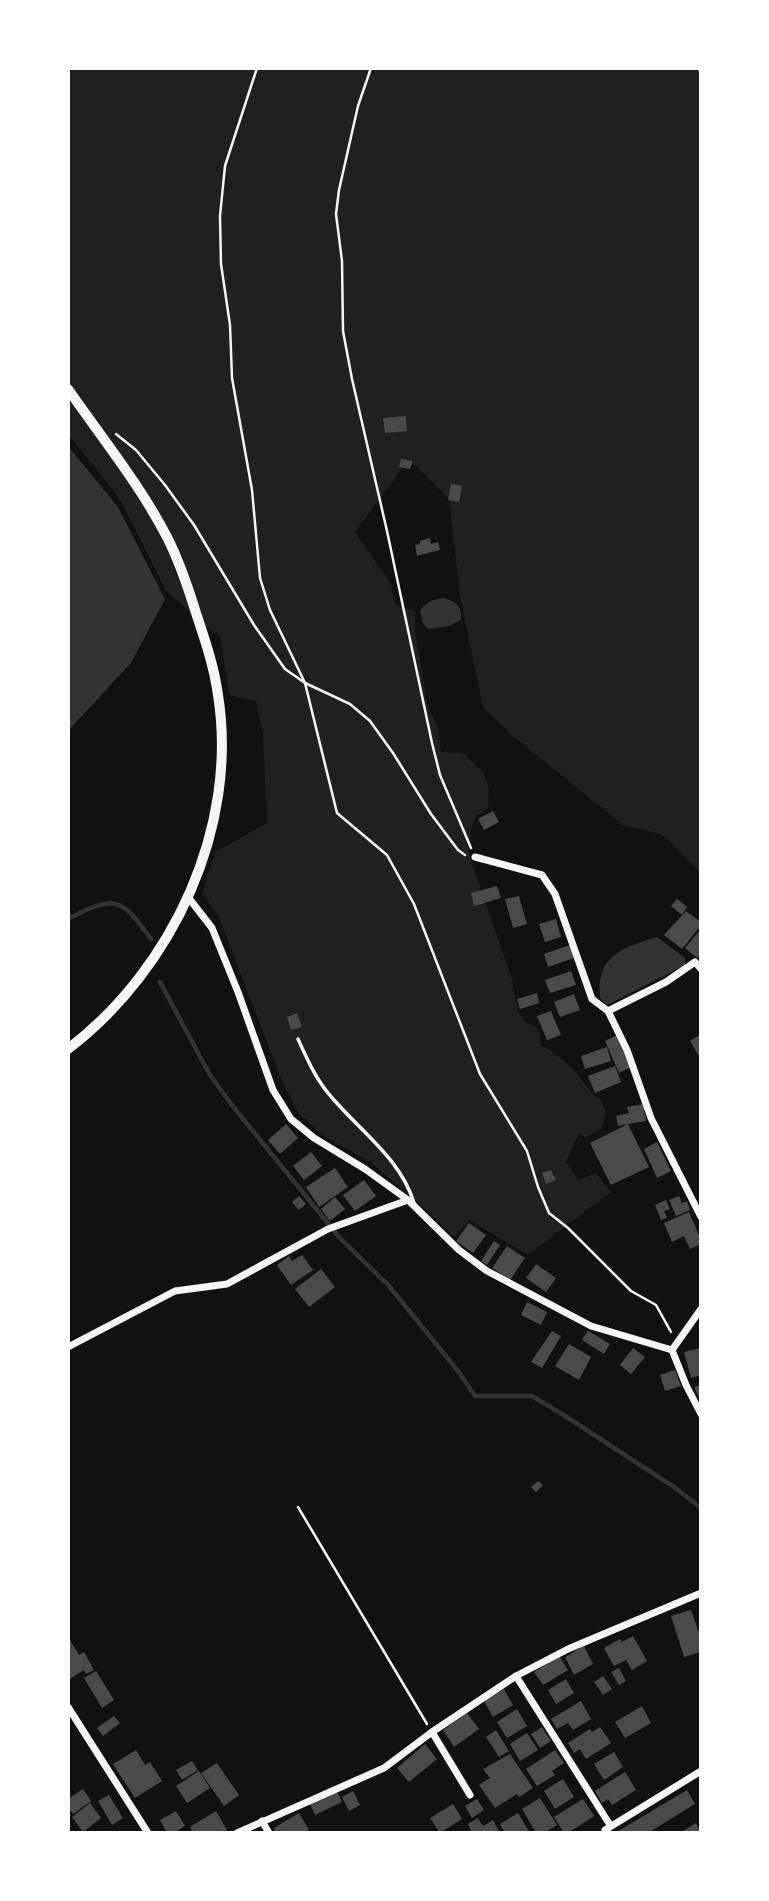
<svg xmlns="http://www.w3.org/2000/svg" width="769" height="1901" viewBox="0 0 769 1901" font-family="'Work Sans',sans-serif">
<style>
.green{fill:#202020}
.water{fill:#333}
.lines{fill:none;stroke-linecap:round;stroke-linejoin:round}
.stream{stroke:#333;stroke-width:4.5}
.building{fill:#4a4a4a}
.path{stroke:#f5f5f5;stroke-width:2.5}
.service{stroke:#f5f5f5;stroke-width:3.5}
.minor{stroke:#f5f5f5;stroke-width:7}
.tertiary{stroke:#f5f5f5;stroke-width:10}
</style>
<rect width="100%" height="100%" fill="#111"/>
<path class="green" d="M68,68H701V873L661,834L623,825L513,736L483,707L460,595L449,499L409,459L355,532L391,584L395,604L415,611V630L427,705L438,727L441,752L463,753L484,773L489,789L488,808L476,816L472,825L469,855L512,979L518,1012L525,1022L539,1029L541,1045C557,1053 575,1069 585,1084C591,1092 592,1095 601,1100L606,1112L602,1127L586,1138L579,1133L566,1162L579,1180L596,1173L611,1192L528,1255L469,1220L454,1237L431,1214L369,1161L323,1136L298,1112L282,1081L218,915L202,894L215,852L267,823L263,735L256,701L229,695L221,638L166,591L120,499L68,434Z"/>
<g class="water">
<polygon points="68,446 118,507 165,599 131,663 68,731"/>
<path d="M444,598C456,602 462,606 461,620L449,626L428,629L423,623L420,611C425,602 434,599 444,598Z"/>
<path d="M657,937L685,958V965L607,1005L600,998C596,955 622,948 657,937Z"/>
</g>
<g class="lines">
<g class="stream">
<path d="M68,919C115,895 120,896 151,939"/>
<polyline points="160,982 210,1075 231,1104 339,1237 389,1286 458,1371 475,1396 532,1396 562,1414 674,1487 701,1508"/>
</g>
</g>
<g class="building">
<polygon points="406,416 407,431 385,433 383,418"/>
<polygon points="401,459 413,461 410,469 399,467"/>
<polygon points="451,484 462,486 459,502 448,500"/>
<polygon points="430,538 431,544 438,542 440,550 417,556 415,545 420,544 420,541"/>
<polygon points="493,811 499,822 484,830 478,819"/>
<polygon points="497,886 501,898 474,906 471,893"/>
<polygon points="519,896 527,924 513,928 505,899"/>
<polygon points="677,899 687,907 682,915 671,906"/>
<polygon points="686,911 701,922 701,925 682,949 664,935"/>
<polygon points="556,919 561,937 545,942 539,924"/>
<polygon points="701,929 701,954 697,958 685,948"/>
<polygon points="570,945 574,958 548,967 544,954"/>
<polygon points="571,971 576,985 550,993 545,980"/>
<polygon points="537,993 539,1003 520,1009 517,999"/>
<polygon points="574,994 580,1010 560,1017 554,1002"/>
<polygon points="551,1011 561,1035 547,1040 537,1016"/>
<polygon points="297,1013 302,1027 291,1030 287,1017"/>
<polygon points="701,1034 701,1060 690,1041"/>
<polygon points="617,1035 631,1067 619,1073 605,1041"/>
<polygon points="607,1047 611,1061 585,1069 581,1056"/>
<polygon points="615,1066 621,1082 595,1093 588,1076"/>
<polygon points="643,1104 646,1121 628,1124 649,1167 611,1185 590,1143 628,1124 618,1126 616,1116 629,1113 627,1107"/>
<polygon points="286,1124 298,1138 280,1154 268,1140"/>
<polygon points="657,1142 671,1171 657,1178 644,1149"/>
<polygon points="311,1152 322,1166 304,1180 293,1166"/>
<polygon points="335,1168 348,1187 319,1207 306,1187"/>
<polygon points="551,1170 556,1180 546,1184 542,1173"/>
<polygon points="364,1180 376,1196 355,1211 343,1195"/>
<polygon points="299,1196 306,1204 299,1210 292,1202"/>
<polygon points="679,1196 682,1203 687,1201 690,1210 676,1216 669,1200"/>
<polygon points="335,1197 345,1209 330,1221 321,1209"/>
<polygon points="666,1200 670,1209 664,1211 667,1218 661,1220 655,1205"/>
<polygon points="689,1212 701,1240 701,1244 690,1249 684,1236 672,1242 664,1223"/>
<polygon points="469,1223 486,1235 473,1253 456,1241"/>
<polygon points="494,1241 500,1245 487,1265 481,1261"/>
<polygon points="507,1246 525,1258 510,1280 492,1268"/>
<polygon points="302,1255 313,1270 291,1285 277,1265 289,1256 292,1261"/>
<polygon points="536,1264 556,1278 546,1292 526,1278"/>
<polygon points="321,1269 335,1287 309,1307 295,1289"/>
<polygon points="527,1302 547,1312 541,1325 521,1315"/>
<polygon points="552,1331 561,1336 542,1368 531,1362"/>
<polygon points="588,1331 610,1344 604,1354 582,1340"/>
<polygon points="569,1344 591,1357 579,1380 555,1366"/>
<polygon points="633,1348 645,1357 631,1374 620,1365"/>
<polygon points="701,1348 701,1375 691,1378 684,1352"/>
<polygon points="675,1370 681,1386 665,1391 660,1375"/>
<polygon points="701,1385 701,1402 694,1387"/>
<polygon points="538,1481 543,1485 536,1492 531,1487"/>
<polygon points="691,1610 701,1639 701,1652 684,1657 671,1616"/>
<polygon points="633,1636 647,1661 632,1670 626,1660 614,1666 604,1648 620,1639 622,1642"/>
<polygon points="68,1637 79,1655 84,1652 94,1670 86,1674 84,1670 68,1680"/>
<polygon points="584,1646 593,1664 574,1675 565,1657"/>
<polygon points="559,1656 568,1670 543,1685 534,1672"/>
<polygon points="619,1668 626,1681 619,1685 611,1672"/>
<polygon points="96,1671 114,1700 102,1708 84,1678"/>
<polygon points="603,1676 612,1689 603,1695 594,1682"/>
<polygon points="566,1679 574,1693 556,1704 548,1690"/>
<polygon points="504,1689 513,1705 493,1717 484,1701"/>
<polygon points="581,1701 591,1719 573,1730 568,1723 557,1729 551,1719"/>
<polygon points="642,1706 651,1723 625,1738 615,1722"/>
<polygon points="517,1709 527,1726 507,1738 497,1722"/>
<polygon points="467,1713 479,1729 454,1747 443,1730"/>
<polygon points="114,1716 120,1723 103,1736 97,1728"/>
<polygon points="542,1727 551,1741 540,1748 531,1734"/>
<polygon points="600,1727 611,1743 586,1759 580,1749 574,1753 568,1743 590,1729 592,1732"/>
<polygon points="496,1730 509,1751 499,1757 486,1737"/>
<polygon points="527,1733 538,1750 520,1761 510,1744"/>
<polygon points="425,1744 437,1759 409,1782 397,1768"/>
<polygon points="136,1750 145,1765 150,1762 162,1781 135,1798 113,1764"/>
<polygon points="555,1750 564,1763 552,1771 555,1775 537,1786 526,1769"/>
<polygon points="614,1752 623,1767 604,1780 594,1764"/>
<polygon points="510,1754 533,1788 519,1797 517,1794 495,1808 479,1785 490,1778 483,1769"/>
<polygon points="192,1761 198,1770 182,1780 176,1770"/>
<polygon points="217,1763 239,1795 224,1806 201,1773"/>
<polygon points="199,1771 210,1788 187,1803 176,1786"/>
<polygon points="625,1772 636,1790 612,1805 608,1799 602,1803 595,1791"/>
<polygon points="563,1779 574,1797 555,1809 544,1791"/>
<polygon points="83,1789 91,1801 73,1814 68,1807 68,1799"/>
<polygon points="687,1790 695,1804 648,1833 615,1833"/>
<polygon points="337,1791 342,1802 315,1815 310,1804"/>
<polygon points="353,1791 360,1805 349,1811 342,1797"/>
<polygon points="109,1795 123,1818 112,1825 98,1801"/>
<polygon points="540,1798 557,1825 544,1833 536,1833 522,1809"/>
<polygon points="477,1799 484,1810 472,1818 465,1806"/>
<polygon points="583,1799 594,1816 568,1833 564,1833 554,1817"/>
<polygon points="90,1803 101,1818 83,1832 72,1817"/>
<polygon points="453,1804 462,1819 440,1833 430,1818"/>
<polygon points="176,1811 185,1826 174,1833 167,1833 160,1820"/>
<polygon points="216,1811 227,1830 221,1833 193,1833 190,1827"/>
<polygon points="299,1813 309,1830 304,1833 276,1833 274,1828"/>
<polygon points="518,1813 530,1833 505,1833 500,1824"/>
<polygon points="478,1818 483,1826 493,1820 500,1833 472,1833 468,1824"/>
<polygon points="696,1823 701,1833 680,1833"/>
</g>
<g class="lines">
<g class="path">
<polyline points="257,68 225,166 220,216 221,264 230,325 232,378 252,490 260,578 270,610 305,683 350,704 370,721 393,753 431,814 458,850 465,855"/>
<polyline points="371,68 358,106 339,190 336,214 342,261 343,331 352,379 387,531 432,743 440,775 471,848"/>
<polyline points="698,68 701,72"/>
<polyline points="116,434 136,450 165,485 194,525 254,625 285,669 305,683 337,813 387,855 414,904 480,1074 527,1151 538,1187 549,1213 568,1228 631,1291 656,1305 671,1332"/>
<polyline points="298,1507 427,1724"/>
</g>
<path class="service" d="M298,1039C308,1061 317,1082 334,1100C363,1133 401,1160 414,1203"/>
<g class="minor">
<polyline points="475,857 542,875 555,894 592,999 608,1011"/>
<polyline points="188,897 212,928 238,992 273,1090 291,1119 314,1138 365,1169 408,1200 459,1250 487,1271 591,1326 672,1350"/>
<polyline points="701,969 695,962 666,982 608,1011 627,1050 651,1118 701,1217"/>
<polyline points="68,1347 175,1291 227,1284 328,1229 408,1200"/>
<polyline points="672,1350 686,1385 701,1414"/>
<polyline points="672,1350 701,1309"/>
<polyline points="516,1676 610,1825"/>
<polyline points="68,1707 148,1833"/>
<polyline points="432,1732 470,1795"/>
<polyline points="262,1821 269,1833"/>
<polyline points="605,1830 701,1771"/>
<polyline points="237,1833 384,1768 432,1732 516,1676 568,1649 701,1593"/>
</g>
<path class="tertiary" d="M68,389C102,438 141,486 168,539C180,563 188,587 196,613C205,640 214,666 218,695C239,827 173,969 68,1049"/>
</g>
<rect width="769" height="1901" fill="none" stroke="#ffffff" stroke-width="140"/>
</svg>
